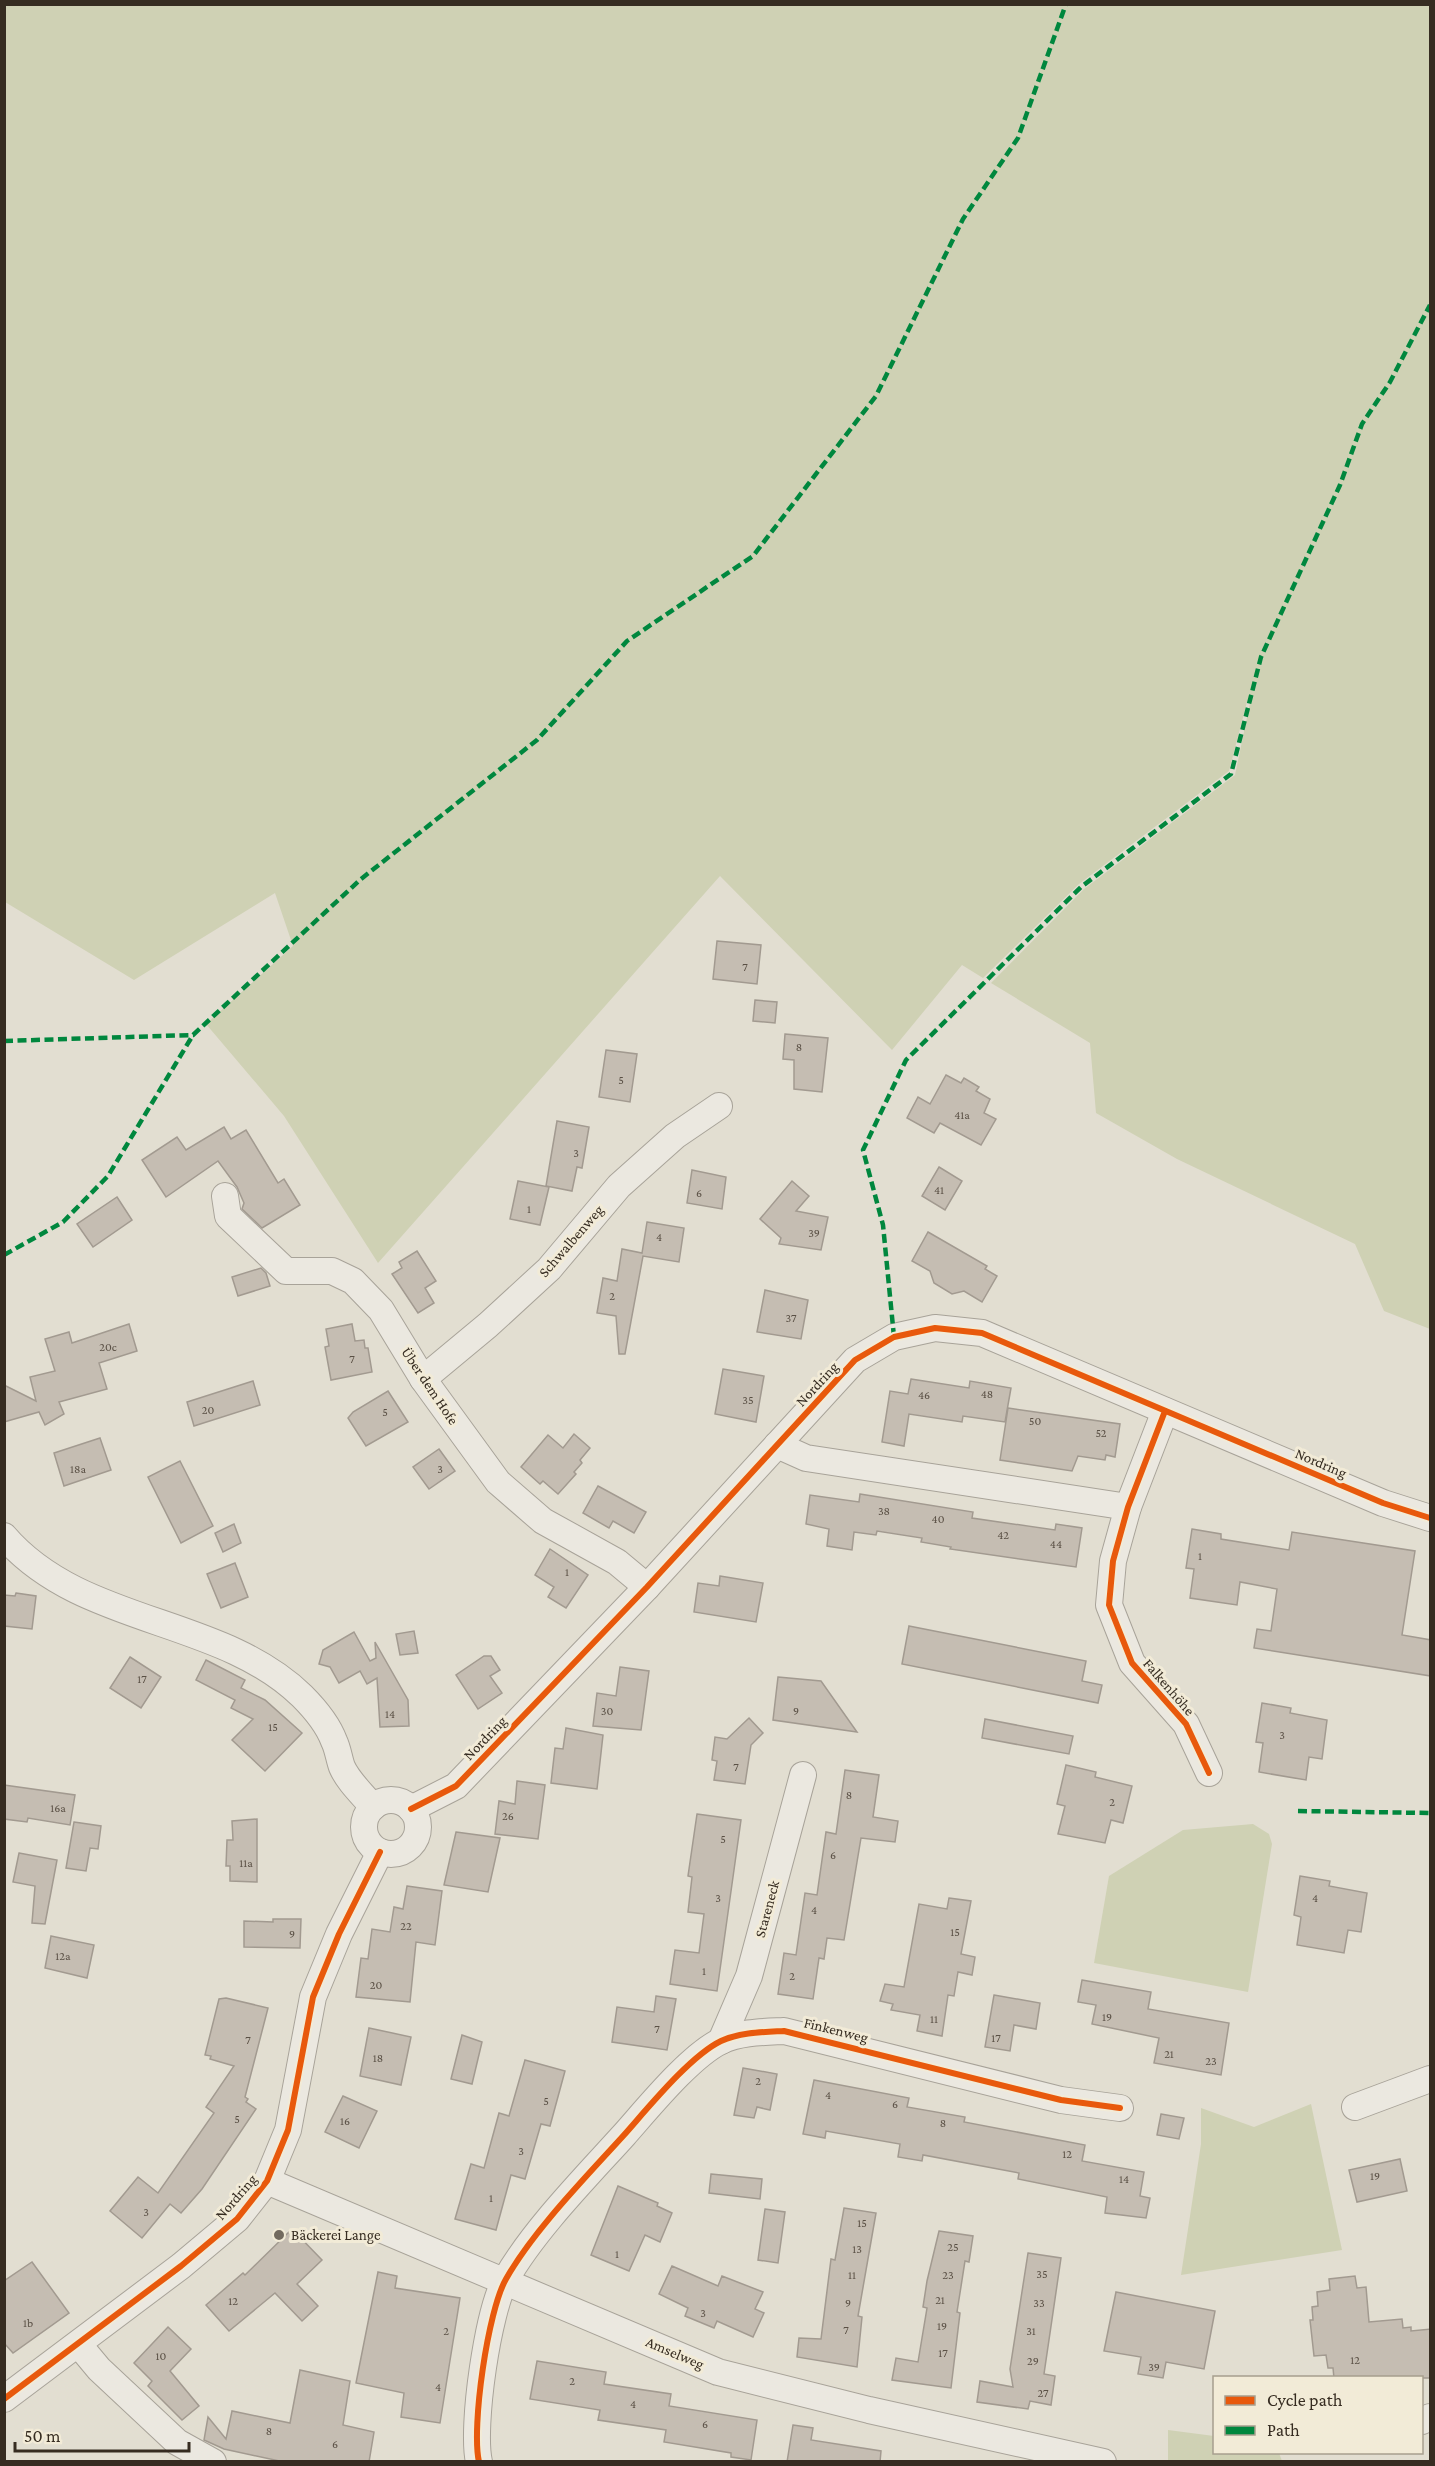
<svg xmlns="http://www.w3.org/2000/svg" width="1435" height="2466" viewBox="0 0 1435 2466" font-family="'Crimson Pro',serif">
<style>
.green{fill:#cfd1b4}
.building{fill:#c5bdb2;stroke:#a29a90;stroke-width:1.5}
.lines{fill:none;stroke-linecap:round;stroke-linejoin:round}
.minor-casing{stroke:#a8a399;stroke-width:28}
.minor{stroke:#ebe8e0;stroke-width:26}
.quiet{stroke:#00873e;stroke-width:4.5;stroke-dasharray:9 4.5;stroke-linecap:butt}
.cycleway-casing{stroke:#f2ebd7;stroke-width:10}
.cycleway{stroke:#e8590c;stroke-width:6}
.poi-dot{fill:#726a5f;stroke:#f2ebd7;stroke-width:2}
.labels{text-anchor:middle;dominant-baseline:central;stroke-width:6;stroke-linejoin:round;paint-order:stroke}
.number-label{font-size:12px;fill:#5a5045}
.street-label{font-size:15px;fill:#362c21;stroke:#f2ebd7}
.poi-label{font-size:15px;fill:#362c21;stroke:#f2ebd7;text-anchor:start}
</style>
<rect width="100%" height="100%" fill="#e2ded1"/>
<g class="green">
<polygon points="5,4 1430,5 1430,1329 1384,1311 1355,1244 1177,1159 1096,1113 1090,1043 991,983 1084,889 1235,775 1250,703 1247,702 1229,771 1079,884 983,978 962,965 892,1050 720,876 378,1263 284,1116 206,1024 293,946 275,893 134,980 5,902"/>
<polygon points="1253,1824 1269,1834 1272,1844 1248,1992 1094,1963 1109,1876 1183,1830"/>
<polygon points="1311,2104 1342,2250 1181,2275 1201,2144 1201,2108 1254,2127"/>
<polygon points="1168,2430 1214,2436 1214,2452 1279,2453 1282,2461 1168,2461"/>
</g>
<g class="building">
<polygon points="717,941 761,945 757,984 713,979"/>
<polygon points="755,1000 777,1002 775,1023 753,1021"/>
<polygon points="785,1034 828,1038 822,1092 794,1089 794,1060 783,1059"/>
<polygon points="606,1050 637,1054 630,1102 599,1097"/>
<polygon points="946,1075 961,1083 964,1078 979,1087 976,1091 990,1099 984,1113 996,1119 981,1145 940,1123 934,1133 907,1118 918,1097 930,1104"/>
<polygon points="557,1121 589,1127 582,1168 577,1167 572,1191 546,1186"/>
<polygon points="224,1127 231,1139 246,1130 278,1183 284,1179 300,1205 262,1228 242,1209 244,1203 237,1187 218,1161 166,1197 142,1160 177,1137 186,1150"/>
<polygon points="939,1167 962,1181 945,1210 922,1196"/>
<polygon points="692,1170 726,1177 722,1209 687,1203"/>
<polygon points="518,1181 549,1187 540,1225 510,1219"/>
<polygon points="792,1181 809,1196 796,1211 828,1217 821,1250 779,1244 781,1238 760,1219"/>
<polygon points="117,1197 132,1220 93,1247 77,1224"/>
<polygon points="647,1222 684,1228 679,1262 643,1256 625,1354 619,1354 616,1316 597,1313 603,1278 617,1281 622,1249 642,1253"/>
<polygon points="928,1232 987,1266 985,1269 997,1276 982,1302 964,1291 952,1294 934,1283 930,1271 912,1261"/>
<polygon points="417,1251 436,1281 425,1288 434,1303 418,1313 392,1274 402,1268 399,1262"/>
<polygon points="261,1268 266,1273 270,1286 238,1296 232,1277"/>
<polygon points="765,1290 808,1300 801,1339 757,1332"/>
<polygon points="129,1324 137,1351 99,1363 107,1389 59,1402 64,1414 45,1425 39,1412 4,1422 4,1385 36,1401 30,1377 55,1371 45,1339 69,1332 72,1343"/>
<polygon points="352,1324 355,1341 364,1340 365,1348 368,1348 372,1372 331,1380 325,1347 329,1346 326,1329"/>
<polygon points="723,1369 764,1376 756,1422 715,1414"/>
<polygon points="911,1379 969,1388 970,1381 1011,1388 1005,1422 963,1416 962,1422 909,1414 904,1446 882,1442 890,1391 908,1394"/>
<polygon points="253,1381 260,1405 194,1426 187,1402"/>
<polygon points="388,1391 408,1422 366,1446 348,1418 353,1412"/>
<polygon points="1008,1408 1120,1424 1115,1457 1106,1455 1105,1460 1078,1456 1072,1471 1000,1460"/>
<polygon points="574,1434 590,1448 580,1460 582,1463 574,1472 576,1474 558,1494 543,1481 540,1484 521,1467 548,1435 563,1448"/>
<polygon points="100,1438 111,1470 64,1486 54,1453"/>
<polygon points="439,1449 455,1471 429,1489 413,1467"/>
<polygon points="180,1461 213,1526 181,1543 148,1477"/>
<polygon points="598,1486 646,1512 634,1533 613,1521 609,1528 583,1513"/>
<polygon points="860,1494 973,1512 972,1518 1055,1530 1056,1524 1082,1528 1076,1567 950,1549 951,1547 921,1542 922,1538 877,1531 876,1535 854,1532 852,1550 827,1546 829,1529 806,1524 810,1495 859,1502"/>
<polygon points="234,1524 241,1543 223,1552 215,1533"/>
<polygon points="1192,1529 1221,1534 1221,1539 1289,1550 1292,1532 1415,1551 1402,1635 1431,1640 1431,1676 1254,1648 1257,1629 1271,1631 1277,1589 1240,1582 1237,1605 1190,1598 1194,1569 1186,1568"/>
<polygon points="550,1549 588,1575 566,1608 548,1597 554,1587 535,1575"/>
<polygon points="235,1563 248,1597 221,1608 207,1574"/>
<polygon points="720,1576 763,1583 756,1622 694,1612 698,1583 719,1586"/>
<polygon points="16,1593 36,1596 32,1629 4,1626 4,1595 15,1596"/>
<polygon points="909,1626 1086,1661 1082,1681 1102,1685 1098,1703 902,1664"/>
<polygon points="414,1631 418,1653 400,1655 396,1634"/>
<polygon points="354,1632 370,1661 376,1658 375,1642 408,1700 409,1726 380,1727 377,1678 367,1684 360,1671 339,1683 330,1667 319,1664 323,1650"/>
<polygon points="484,1656 491,1656 500,1670 490,1676 502,1693 478,1709 456,1675"/>
<polygon points="130,1657 161,1677 141,1708 110,1688"/>
<polygon points="206,1660 245,1680 241,1688 265,1700 302,1733 265,1771 232,1740 253,1719 231,1708 235,1700 196,1680"/>
<polygon points="620,1667 649,1671 641,1730 593,1726 597,1693 616,1696"/>
<polygon points="778,1677 821,1681 857,1732 773,1720"/>
<polygon points="1262,1703 1291,1708 1290,1713 1327,1720 1322,1759 1309,1757 1306,1780 1259,1772 1263,1743 1256,1742"/>
<polygon points="749,1718 763,1733 751,1745 745,1784 714,1780 717,1761 712,1760 715,1737 727,1739"/>
<polygon points="985,1719 1073,1736 1069,1754 982,1738"/>
<polygon points="566,1728 603,1735 597,1789 551,1783 555,1748 563,1749"/>
<polygon points="1066,1765 1096,1772 1095,1777 1132,1786 1123,1823 1111,1820 1105,1843 1058,1834 1065,1806 1057,1804"/>
<polygon points="845,1770 879,1775 873,1817 898,1821 895,1842 861,1838 844,1940 827,1938 824,1959 819,1958 813,1999 778,1994 784,1953 796,1955 805,1893 817,1895 826,1832 836,1834"/>
<polygon points="517,1781 545,1785 538,1839 495,1834 499,1801 515,1804"/>
<polygon points="4,1785 75,1795 70,1825 28,1818 27,1822 4,1819"/>
<polygon points="697,1814 741,1820 717,1991 670,1984 675,1950 699,1953 704,1914 688,1912 692,1877 688,1876"/>
<polygon points="257,1819 257,1882 230,1881 230,1866 226,1866 227,1840 233,1840 232,1821"/>
<polygon points="74,1822 101,1826 98,1849 90,1848 86,1871 66,1868"/>
<polygon points="456,1832 500,1838 488,1892 444,1885"/>
<polygon points="19,1853 57,1860 45,1924 32,1923 35,1886 13,1882"/>
<polygon points="1300,1876 1330,1881 1329,1886 1367,1893 1361,1932 1348,1930 1344,1953 1297,1945 1301,1917 1294,1915"/>
<polygon points="407,1886 442,1891 435,1945 416,1942 410,2002 356,1997 361,1958 368,1959 372,1929 390,1932 394,1907 403,1909"/>
<polygon points="949,1898 971,1901 961,1954 975,1957 972,1975 958,1972 954,1996 948,1995 942,2036 917,2031 920,2015 891,2010 893,2004 880,2001 885,1984 904,1987 919,1904 947,1909"/>
<polygon points="273,1919 301,1919 300,1948 244,1947 244,1921 273,1922"/>
<polygon points="51,1936 94,1945 87,1978 45,1968"/>
<polygon points="1082,1980 1151,1992 1148,2009 1229,2023 1221,2075 1154,2063 1159,2038 1092,2024 1096,2005 1078,2002"/>
<polygon points="994,1995 1040,2003 1036,2029 1014,2025 1010,2051 985,2047"/>
<polygon points="656,1996 676,1999 667,2050 612,2042 617,2007 654,2012"/>
<polygon points="226,1998 268,2008 245,2097 248,2099 246,2102 256,2109 202,2189 181,2213 170,2204 142,2238 110,2211 138,2177 158,2193 214,2113 206,2107 234,2066 210,2059 211,2056 205,2055 219,1999"/>
<polygon points="369,2028 411,2037 401,2085 360,2076"/>
<polygon points="462,2035 482,2042 472,2084 451,2079"/>
<polygon points="525,2060 565,2071 550,2126 541,2124 525,2179 511,2175 496,2230 455,2219 471,2164 484,2168 499,2113 509,2116"/>
<polygon points="743,2068 777,2074 770,2110 757,2107 754,2118 734,2115"/>
<polygon points="814,2080 909,2098 907,2107 965,2117 964,2122 1085,2145 1082,2161 1144,2172 1140,2196 1150,2198 1146,2218 1105,2213 1107,2197 1018,2179 1019,2173 923,2155 922,2161 898,2157 900,2144 826,2131 825,2138 803,2134"/>
<polygon points="343,2096 377,2111 359,2148 325,2132"/>
<polygon points="1161,2114 1184,2118 1179,2139 1157,2135"/>
<polygon points="1400,2159 1407,2191 1357,2202 1349,2170"/>
<polygon points="711,2174 762,2179 760,2199 709,2193"/>
<polygon points="618,2186 658,2203 657,2206 672,2213 660,2242 645,2235 629,2271 591,2255"/>
<polygon points="844,2208 876,2213 858,2316 862,2317 857,2367 797,2357 799,2338 821,2339 831,2259 835,2260"/>
<polygon points="765,2209 785,2212 778,2263 758,2260"/>
<polygon points="292,2229 322,2260 297,2284 318,2306 302,2321 275,2293 229,2331 206,2305 243,2273 245,2275"/>
<polygon points="939,2231 973,2236 969,2262 965,2261 957,2312 960,2313 951,2388 892,2380 896,2358 918,2362 927,2308 923,2307 927,2281"/>
<polygon points="1028,2253 1061,2258 1044,2374 1055,2376 1051,2405 1030,2401 1028,2409 977,2402 980,2381 1013,2387 1010,2369"/>
<polygon points="32,2262 69,2313 13,2353 4,2343 4,2281"/>
<polygon points="672,2266 718,2286 722,2276 763,2292 755,2309 764,2313 753,2337 717,2321 714,2328 685,2316 688,2308 659,2294"/>
<polygon points="378,2272 397,2276 395,2288 460,2298 440,2423 401,2417 404,2393 356,2383"/>
<polygon points="1355,2276 1357,2288 1366,2287 1369,2322 1402,2319 1403,2328 1411,2327 1411,2331 1431,2329 1431,2378 1334,2378 1333,2368 1328,2368 1326,2355 1314,2356 1310,2320 1313,2320 1312,2307 1318,2306 1317,2292 1330,2290 1329,2279"/>
<polygon points="1116,2292 1215,2311 1204,2369 1166,2362 1163,2378 1138,2374 1141,2357 1104,2351"/>
<polygon points="168,2327 191,2349 170,2371 199,2406 182,2420 148,2386 152,2381 134,2363"/>
<polygon points="537,2361 606,2372 604,2384 671,2394 669,2406 757,2420 751,2460 731,2457 731,2453 664,2442 666,2430 598,2420 600,2410 530,2399"/>
<polygon points="300,2370 350,2381 343,2425 374,2432 369,2462 284,2462 224,2449 204,2440 208,2417 226,2439 232,2411 290,2423"/>
<polygon points="793,2425 813,2428 811,2440 881,2451 880,2462 787,2462"/>
</g>
<g class="lines">
<g class="minor-casing">
<g id="minor">
<polyline points="225,1196 228,1216 286,1271 332,1271 353,1281 381,1310 423,1379 498,1482 543,1521 617,1562 647,1587"/>
<polyline points="423,1379 488,1325 549,1269 619,1186 675,1136 719,1106"/>
<polyline points="1165,1411 1128,1507 1113,1561 1109,1605 1132,1663 1186,1724 1209,1773"/>
<polyline points="777,1445 806,1458 1128,1507"/>
<path d="M4,1536C81,1626 220,1616 302,1696C314,1708 328,1725 334,1741C338,1749 339,1759 342,1767C348,1781 363,1795 373,1807"/>
<circle cx="391" cy="1827" r="27"/>
<polyline points="411,1809 456,1786 647,1587 855,1360 894,1337 935,1328 982,1333 1383,1503 1430,1518"/>
<polyline points="721,2041 749,1976 803,1775"/>
<polyline points="1355,2107 1430,2079"/>
<polyline points="267,2181 718,2372 869,2410 1103,2462"/>
<polyline points="79,2345 99,2369 177,2442 213,2462"/>
<polyline points="4,2399 181,2266 237,2219 267,2181 288,2130 313,1997 339,1934 380,1852"/>
<polyline points="1422,2421 1430,2417"/>
<path d="M479,2462C471,2427 488,2310 506,2279C533,2231 586,2177 624,2135C648,2108 690,2056 721,2041C740,2032 764,2032 784,2031L1061,2100L1120,2108"/>
</g>
</g>
<use href="#minor" class="minor"/>
<g class="quiet">
<polyline points="4,1041 193,1035 361,879 537,740 627,641 753,556 876,396 963,219 1018,138 1066,4"/>
<polyline points="4,1255 63,1222 108,1176 193,1035"/>
<polyline points="894,1337 883,1225 863,1150 906,1060 1081,887 1231,774 1261,657 1340,485 1362,424 1390,382 1430,305"/>
<polyline points="1298,1811 1430,1813"/>
</g>
<g class="cycleway-casing">
<g id="cycleway">
<polyline points="1165,1411 1128,1507 1113,1561 1109,1605 1132,1663 1186,1724 1209,1773"/>
<polyline points="411,1809 456,1786 647,1587 855,1360 894,1337 935,1328 982,1333 1383,1503 1430,1518"/>
<polyline points="4,2399 181,2266 237,2219 267,2181 288,2130 313,1997 339,1934 380,1852"/>
<path d="M479,2462C471,2427 488,2310 506,2279C533,2231 586,2177 624,2135C648,2108 690,2056 721,2041C740,2032 764,2032 784,2031L1061,2100L1120,2108"/>
</g>
</g>
<use href="#cycleway" class="cycleway"/>
</g>
<circle class="poi-dot" cx="279" cy="2235" r="6"/>
<g class="labels">
<g class="number-label">
<text x="745" y="967">7</text>
<text x="799" y="1047">8</text>
<text x="621" y="1080">5</text>
<text x="962" y="1115">41a</text>
<text x="576" y="1153">3</text>
<text x="939" y="1190">41</text>
<text x="699" y="1193">6</text>
<text x="529" y="1209">1</text>
<text x="814" y="1233">39</text>
<text x="659" y="1237">4</text>
<text x="612" y="1296">2</text>
<text x="791" y="1318">37</text>
<text x="108" y="1347">20c</text>
<text x="352" y="1359">7</text>
<text x="987" y="1394">48</text>
<text x="924" y="1395">46</text>
<text x="748" y="1400">35</text>
<text x="208" y="1410">20</text>
<text x="385" y="1412">5</text>
<text x="1035" y="1421">50</text>
<text x="1101" y="1433">52</text>
<text x="78" y="1469">18a</text>
<text x="440" y="1469">3</text>
<text x="884" y="1511">38</text>
<text x="938" y="1519">40</text>
<text x="1003" y="1535">42</text>
<text x="1056" y="1544">44</text>
<text x="1200" y="1556">1</text>
<text x="567" y="1572">1</text>
<text x="142" y="1679">17</text>
<text x="607" y="1711">30</text>
<text x="796" y="1711">9</text>
<text x="390" y="1714">14</text>
<text x="273" y="1727">15</text>
<text x="1282" y="1735">3</text>
<text x="736" y="1767">7</text>
<text x="849" y="1795">8</text>
<text x="1112" y="1802">2</text>
<text x="58" y="1808">16a</text>
<text x="508" y="1816">26</text>
<text x="723" y="1839">5</text>
<text x="833" y="1855">6</text>
<text x="246" y="1863">11a</text>
<text x="718" y="1898">3</text>
<text x="1315" y="1898">4</text>
<text x="814" y="1910">4</text>
<text x="406" y="1926">22</text>
<text x="955" y="1932">15</text>
<text x="292" y="1934">9</text>
<text x="63" y="1956">12a</text>
<text x="704" y="1971">1</text>
<text x="792" y="1976">2</text>
<text x="376" y="1985">20</text>
<text x="1107" y="2017">19</text>
<text x="934" y="2019">11</text>
<text x="657" y="2029">7</text>
<text x="996" y="2038">17</text>
<text x="248" y="2040">7</text>
<text x="1169" y="2054">21</text>
<text x="378" y="2058">18</text>
<text x="1211" y="2061">23</text>
<text x="758" y="2081">2</text>
<text x="828" y="2095">4</text>
<text x="546" y="2101">5</text>
<text x="895" y="2104">6</text>
<text x="237" y="2119">5</text>
<text x="345" y="2121">16</text>
<text x="943" y="2123">8</text>
<text x="521" y="2151">3</text>
<text x="1067" y="2154">12</text>
<text x="1375" y="2176">19</text>
<text x="1124" y="2179">14</text>
<text x="491" y="2198">1</text>
<text x="146" y="2212">3</text>
<text x="862" y="2223">15</text>
<text x="953" y="2247">25</text>
<text x="857" y="2249">13</text>
<text x="617" y="2254">1</text>
<text x="1042" y="2274">35</text>
<text x="852" y="2275">11</text>
<text x="948" y="2275">23</text>
<text x="940" y="2300">21</text>
<text x="233" y="2301">12</text>
<text x="848" y="2303">9</text>
<text x="1039" y="2303">33</text>
<text x="703" y="2313">3</text>
<text x="28" y="2323">1b</text>
<text x="942" y="2326">19</text>
<text x="846" y="2330">7</text>
<text x="446" y="2331">2</text>
<text x="1031" y="2331">31</text>
<text x="943" y="2353">17</text>
<text x="161" y="2356">10</text>
<text x="1355" y="2360">12</text>
<text x="1033" y="2361">29</text>
<text x="1154" y="2367">39</text>
<text x="572" y="2381">2</text>
<text x="438" y="2387">4</text>
<text x="1043" y="2393">27</text>
<text x="633" y="2404">4</text>
<text x="705" y="2424">6</text>
<text x="269" y="2431">8</text>
<text x="335" y="2444">6</text>
</g>
<g class="street-label">
<text transform="translate(571 1241) rotate(-49)">Schwalbenweg</text>
<text transform="translate(817 1384) rotate(-47)">Nordring</text>
<text transform="translate(430 1386) rotate(56)">Über dem Hofe</text>
<text transform="translate(1321 1463) rotate(23)">Nordring</text>
<text transform="translate(1169 1687) rotate(49)">Falkenhöhe</text>
<text transform="translate(485 1738) rotate(-46)">Nordring</text>
<text transform="translate(767 1909) rotate(-75)">Stareneck</text>
<text transform="translate(836 2030) rotate(14)">Finkenweg</text>
<text transform="translate(236 2197) rotate(-49)">Nordring</text>
<text transform="translate(675 2353) rotate(23)">Amselweg</text>
</g>
<g class="poi-label">
<text x="291" y="2235">Bäckerei Lange</text>
</g>
</g>
<rect width="1435" height="2466" fill="none" stroke="#362c21" stroke-width="12"/>
<rect x="1213" y="2376" width="210" height="78" fill="#f2ebd7" stroke="#a79f8e" stroke-width="1.5"/>
<rect x="1225" y="2396" width="30" height="9" fill="#e8590c" stroke="#a79f8e" stroke-width="1.5"/>
<text x="1267" y="2406" font-size="18" fill="#362c21">Cycle path</text>
<rect x="1225" y="2426" width="30" height="9" fill="#00873e" stroke="#a79f8e" stroke-width="1.5"/>
<text x="1267" y="2436" font-size="18" fill="#362c21">Path</text>
<path d="M15 2442v9h174v-9" fill="none" stroke="#362c21" stroke-width="3"/>
<text x="24" y="2442" font-size="18" fill="#362c21" stroke="#f2ebd7" stroke-width="4.5" paint-order="stroke">50 m</text>
</svg>
